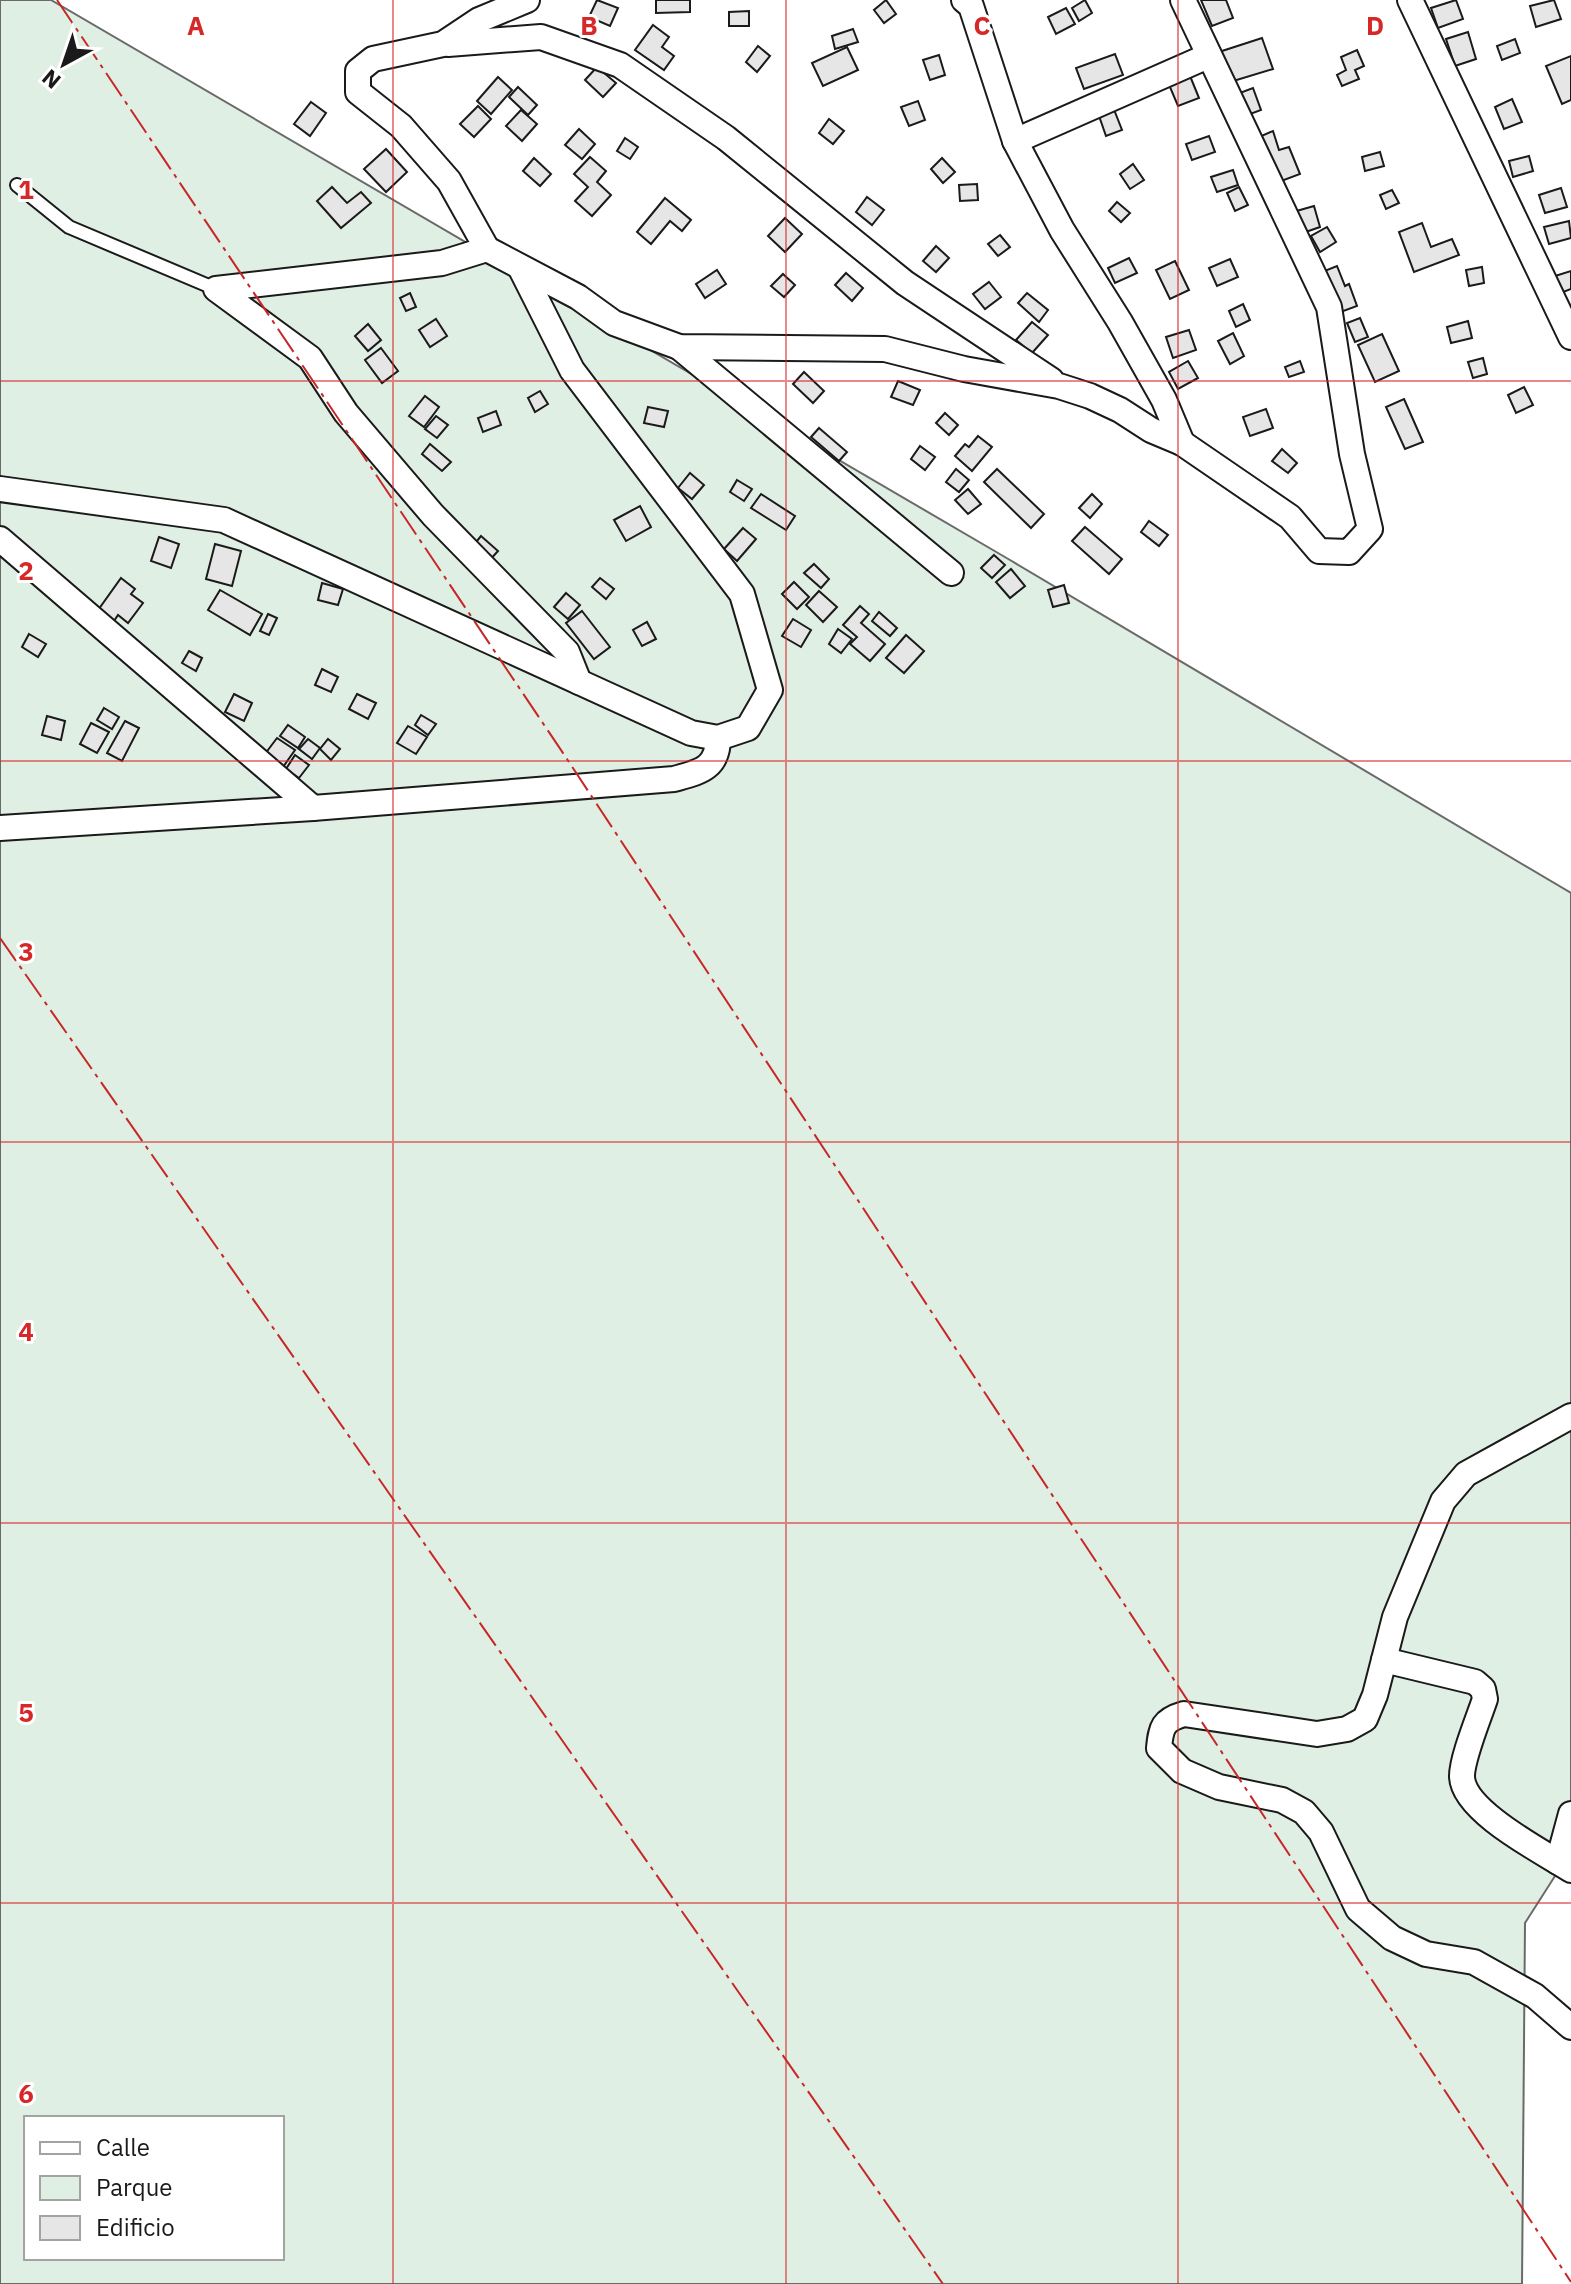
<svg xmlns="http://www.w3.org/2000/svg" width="1571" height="2284" viewBox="0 0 1571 2284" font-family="'IBM Plex Sans',sans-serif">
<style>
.green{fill:#e0efe3;stroke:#6a6a6a;stroke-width:2;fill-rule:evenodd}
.building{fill:#e6e6e6;stroke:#1a1a1a;stroke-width:2}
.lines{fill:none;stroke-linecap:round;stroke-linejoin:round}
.service-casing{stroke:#1a1a1a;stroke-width:16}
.minor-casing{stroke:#1a1a1a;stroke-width:28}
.service{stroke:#fff;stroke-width:12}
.minor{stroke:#fff;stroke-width:24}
.power{stroke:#c62828;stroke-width:2;stroke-dasharray:28 6 4 6;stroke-linecap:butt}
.grid{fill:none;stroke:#d62828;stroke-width:2;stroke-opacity:0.55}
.grid-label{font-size:26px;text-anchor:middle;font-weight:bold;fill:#d62828;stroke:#fff;stroke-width:6;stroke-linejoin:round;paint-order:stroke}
</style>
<rect width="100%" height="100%" fill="#fff"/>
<path class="green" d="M0,0H51L1010,560L1571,893V1851L1525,1923L1522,2284H0ZM26,2118H282V2258H26Z"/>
<g class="building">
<polygon points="597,0 618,8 610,26 589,17"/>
<polygon points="656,0 690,0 690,12 656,13"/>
<polygon points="886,0 896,14 884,23 874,10"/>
<polygon points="1085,0 1092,13 1079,21 1072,8"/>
<polygon points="1201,0 1226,0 1233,18 1212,26"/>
<polygon points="1456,0 1463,19 1438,28 1431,8"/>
<polygon points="1554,0 1561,19 1536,27 1530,6"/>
<polygon points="1066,8 1075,24 1056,34 1048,17"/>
<polygon points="749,11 749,26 729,26 729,12"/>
<polygon points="653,25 669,37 662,47 674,56 664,70 635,50"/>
<polygon points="853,29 858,42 835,49 832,36"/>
<polygon points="1468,32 1476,59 1455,66 1446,39"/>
<polygon points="1262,38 1273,69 1230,82 1219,52"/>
<polygon points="1515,39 1520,53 1502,60 1497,46"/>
<polygon points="758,46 770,56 757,72 746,62"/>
<polygon points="847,47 858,70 823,86 812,63"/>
<polygon points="1357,50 1364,66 1355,70 1359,79 1342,86 1337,75 1346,70 1341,57"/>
<polygon points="1115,54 1123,75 1084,89 1076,68"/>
<polygon points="939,55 945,75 930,80 923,60"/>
<polygon points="1571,56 1571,100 1562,104 1546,66"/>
<polygon points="597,67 616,83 603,97 585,80"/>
<polygon points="1188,71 1199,98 1178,106 1167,80"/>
<polygon points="498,77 512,90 491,114 477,101"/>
<polygon points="518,87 537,105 528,115 509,97"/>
<polygon points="1253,88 1261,110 1245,116 1237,94"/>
<polygon points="1512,99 1522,122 1504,129 1495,107"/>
<polygon points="918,101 925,120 909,126 901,107"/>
<polygon points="311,102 326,113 310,136 294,124"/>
<polygon points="478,106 491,119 474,137 460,124"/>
<polygon points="1113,107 1122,130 1106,136 1098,113"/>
<polygon points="521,110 537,124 522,141 506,126"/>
<polygon points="829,119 844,131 833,144 819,133"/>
<polygon points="579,129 595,144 582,159 565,145"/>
<polygon points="1273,131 1279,150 1289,147 1300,174 1276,183 1259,137"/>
<polygon points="1209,136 1215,152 1192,160 1186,144"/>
<polygon points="625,138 638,147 630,159 617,151"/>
<polygon points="386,149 407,172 386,192 364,169"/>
<polygon points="1380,152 1384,166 1365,171 1362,157"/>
<polygon points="1529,156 1533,171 1513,177 1509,161"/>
<polygon points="590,157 606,171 597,182 611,195 592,216 575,201 588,187 574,174"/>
<polygon points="534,158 551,174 540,186 523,171"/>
<polygon points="942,158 955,172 943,183 931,169"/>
<polygon points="1133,164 1144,180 1130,189 1120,174"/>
<polygon points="1233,170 1238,185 1217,192 1211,177"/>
<polygon points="977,184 978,200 960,201 959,185"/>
<polygon points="332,187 347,203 361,192 371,203 341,228 317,201"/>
<polygon points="1239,187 1248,205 1235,211 1227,193"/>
<polygon points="1561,188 1567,207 1545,213 1539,195"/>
<polygon points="1392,190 1399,203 1386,209 1380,195"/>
<polygon points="867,197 884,210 872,225 856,212"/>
<polygon points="665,198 691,220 682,231 670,221 651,244 637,232"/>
<polygon points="1117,202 1130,213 1121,222 1109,211"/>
<polygon points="1314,206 1320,227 1300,234 1293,212"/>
<polygon points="785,218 802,234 785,252 768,236"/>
<polygon points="1569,221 1571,238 1549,244 1544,227"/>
<polygon points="1422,223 1431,247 1452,239 1459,255 1414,272 1399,232"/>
<polygon points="1327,227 1336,242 1320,252 1311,236"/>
<polygon points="1000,235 1010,247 998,256 988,244"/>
<polygon points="936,246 949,258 936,272 923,261"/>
<polygon points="1129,258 1137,273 1115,283 1108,268"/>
<polygon points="1230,259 1238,277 1217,286 1209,268"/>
<polygon points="1175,261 1189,290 1170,299 1156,270"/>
<polygon points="1337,266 1345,286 1349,284 1357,306 1338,313 1322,272"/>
<polygon points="1482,267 1484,283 1469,286 1466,270"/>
<polygon points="717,270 726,284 705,298 696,284"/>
<polygon points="1571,271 1571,289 1558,294 1552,277"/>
<polygon points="846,273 863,288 852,301 835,285"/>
<polygon points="783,274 795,285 784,297 771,286"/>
<polygon points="989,282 1001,297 985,309 973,294"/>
<polygon points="410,293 416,307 406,311 400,298"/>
<polygon points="1027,293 1048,310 1039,322 1018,303"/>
<polygon points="1243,304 1250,320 1236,327 1229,311"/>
<polygon points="1360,318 1368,337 1355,342 1347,323"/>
<polygon points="436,319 447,336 430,347 419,330"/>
<polygon points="1468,321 1472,338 1451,343 1447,327"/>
<polygon points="1032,322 1048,335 1032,353 1016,340"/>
<polygon points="368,324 381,340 368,351 355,336"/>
<polygon points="1189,330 1196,350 1173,358 1166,337"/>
<polygon points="1233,333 1244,356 1230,364 1218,341"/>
<polygon points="1382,334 1399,371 1375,382 1358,345"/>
<polygon points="381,348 398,371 382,383 365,360"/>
<polygon points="1483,358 1487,374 1473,378 1468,362"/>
<polygon points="1188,361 1198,378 1178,389 1169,372"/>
<polygon points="1300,361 1304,372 1289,377 1285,367"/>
<polygon points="804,372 824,391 813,403 793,384"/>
<polygon points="898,381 920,390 913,405 891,397"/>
<polygon points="1524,387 1533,405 1516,413 1508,395"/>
<polygon points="540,391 548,404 535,412 528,398"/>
<polygon points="425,396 439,407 424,427 409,416"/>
<polygon points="1404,399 1423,442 1405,449 1386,407"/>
<polygon points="648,407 668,411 664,427 644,423"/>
<polygon points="1266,409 1273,428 1250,436 1243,417"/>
<polygon points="496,411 501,425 483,432 478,418"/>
<polygon points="945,413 958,425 949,435 936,423"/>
<polygon points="436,416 448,425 437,438 425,429"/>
<polygon points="819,428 847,452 839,461 811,437"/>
<polygon points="978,436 992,447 972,471 955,456 965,444 969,447"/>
<polygon points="430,444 451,462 442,471 422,454"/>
<polygon points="920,446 935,457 925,470 911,459"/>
<polygon points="1282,449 1297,463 1288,473 1272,461"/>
<polygon points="956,469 969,480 959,492 946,482"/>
<polygon points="997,469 1044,514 1031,528 984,482"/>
<polygon points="690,473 704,485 692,499 678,488"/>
<polygon points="737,480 752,489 744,501 730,492"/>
<polygon points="968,489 981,504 968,514 955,500"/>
<polygon points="761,494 795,516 786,530 751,508"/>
<polygon points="1092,494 1102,504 1090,518 1079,508"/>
<polygon points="640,506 651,527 626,541 614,520"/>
<polygon points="1149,521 1168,535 1159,546 1141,532"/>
<polygon points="1085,527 1122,559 1109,574 1072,541"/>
<polygon points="743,528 756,539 737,561 724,549"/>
<polygon points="481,536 498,551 488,562 472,547"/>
<polygon points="159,537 179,544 171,568 151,561"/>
<polygon points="215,544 241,551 232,586 206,579"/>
<polygon points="994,555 1005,565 992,578 981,568"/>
<polygon points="814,564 829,579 821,588 804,573"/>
<polygon points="1011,569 1025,586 1010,598 996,582"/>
<polygon points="121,578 135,589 131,594 143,603 128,623 118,615 112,624 96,613"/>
<polygon points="600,578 614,589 606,599 592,587"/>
<polygon points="794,582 809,597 797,609 782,594"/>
<polygon points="322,583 343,589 338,605 318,600"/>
<polygon points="1064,585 1069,603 1053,607 1048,590"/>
<polygon points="220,590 262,614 250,635 208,610"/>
<polygon points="819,591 837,607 823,622 806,605"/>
<polygon points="566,593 580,605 568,619 554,607"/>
<polygon points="860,606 869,614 861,623 885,644 870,661 850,644 857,637 843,625"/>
<polygon points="582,611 610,647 594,659 566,623"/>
<polygon points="879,612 897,628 890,636 872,621"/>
<polygon points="268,614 277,618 269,635 260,631"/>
<polygon points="793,619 811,630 801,647 782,636"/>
<polygon points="647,622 656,639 642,646 633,630"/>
<polygon points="838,629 852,639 841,653 829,644"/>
<polygon points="29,634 46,644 38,657 22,647"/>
<polygon points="906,635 924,651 904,673 886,658"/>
<polygon points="189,651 202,658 196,671 182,663"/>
<polygon points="322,669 338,677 331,692 315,685"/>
<polygon points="234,694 252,703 244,721 225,712"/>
<polygon points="357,694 376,703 368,719 349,709"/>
<polygon points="104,708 119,717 112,729 97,720"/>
<polygon points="421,715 436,724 428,735 415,725"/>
<polygon points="47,716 65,721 61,740 42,735"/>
<polygon points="125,721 139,728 122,761 107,753"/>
<polygon points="91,723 109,732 97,753 80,744"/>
<polygon points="288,725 305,737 298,748 280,736"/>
<polygon points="408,726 427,737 416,754 397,743"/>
<polygon points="277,738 295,750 283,767 265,754"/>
<polygon points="308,739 320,748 312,759 299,749"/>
<polygon points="328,739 340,749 331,760 320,749"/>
<polygon points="295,755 309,765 299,778 286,769"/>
</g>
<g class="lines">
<g class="service-casing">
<polyline id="service" points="17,185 69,227 216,289"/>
</g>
<g class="minor-casing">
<g id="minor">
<polyline points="527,0 479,20 443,44 373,59 358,71 358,92 401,126 449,181 487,249 442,263 216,289 310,358 346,413 433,515 567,652 579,682"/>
<polyline points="964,0 971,6 1015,141 1062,230 1120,322 1164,400 1182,443"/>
<polyline points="1410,0 1571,337"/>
<polyline points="448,44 541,37 620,65 726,138 905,283 1051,380"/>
<polyline points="1015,141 1208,56"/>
<polyline points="487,249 578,297 614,323 679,347 885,349 964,369 1059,386 1090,396 1120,410 1151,430 1182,443 1290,517 1319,551 1349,552 1370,529 1352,454 1329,307 1183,0"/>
<polyline points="679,347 951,573"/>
<polyline points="0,489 224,520 691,733 718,738 748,728 770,690 742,594 572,370 520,267"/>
<polyline points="0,539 313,808"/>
<path d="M0,828L313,808L674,779C699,772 718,769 718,738"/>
<path d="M1571,1416L1466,1474L1443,1501L1395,1617L1375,1695L1365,1719L1347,1729L1317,1734L1184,1714C1163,1720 1161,1727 1159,1748L1182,1771L1219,1787L1282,1800L1304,1812L1321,1832L1358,1909L1392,1938L1426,1954L1474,1962L1535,1996L1571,2027"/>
<path d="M1384,1660L1475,1682L1483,1689L1485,1699C1479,1717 1462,1758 1462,1776C1462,1811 1543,1852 1571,1870"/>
<polyline points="1558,1862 1571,1814"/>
</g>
</g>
<use href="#service" class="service"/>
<use href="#minor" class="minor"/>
<g class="power">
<polyline points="57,0 567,759 1571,2282"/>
<polyline points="0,938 943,2284"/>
</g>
</g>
<path class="grid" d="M393,0V2284M786,0V2284M1178,0V2284M0,381H1571M0,761H1571M0,1142H1571M0,1523H1571M0,1903H1571"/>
<g class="grid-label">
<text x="196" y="35">A</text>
<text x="589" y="35">B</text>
<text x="982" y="35">C</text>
<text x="1375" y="35">D</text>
<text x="26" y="199">1</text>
<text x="26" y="580">2</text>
<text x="26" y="961">3</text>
<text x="26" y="1341">4</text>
<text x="26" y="1722">5</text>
<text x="26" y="2103">6</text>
</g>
<rect x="24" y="2116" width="260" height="144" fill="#ffffff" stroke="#a3a3a3" stroke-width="2"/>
<rect x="40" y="2142" width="40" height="12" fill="#ffffff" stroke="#a3a3a3" stroke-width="2"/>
<text x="96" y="2156" font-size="24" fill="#1a1a1a">Calle</text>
<rect x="40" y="2176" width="40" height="24" fill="#e0efe3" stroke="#a3a3a3" stroke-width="2"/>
<text x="96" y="2196" font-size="24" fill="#1a1a1a">Parque</text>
<rect x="40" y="2216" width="40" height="24" fill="#e6e6e6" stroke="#a3a3a3" stroke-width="2"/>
<text x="96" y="2236" font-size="24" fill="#1a1a1a">Edificio</text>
<g transform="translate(64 64) rotate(220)" stroke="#ffffff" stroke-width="6" paint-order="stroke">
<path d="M0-6L14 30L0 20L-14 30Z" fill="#1a1a1a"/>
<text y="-12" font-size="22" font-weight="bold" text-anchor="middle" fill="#1a1a1a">N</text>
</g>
</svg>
